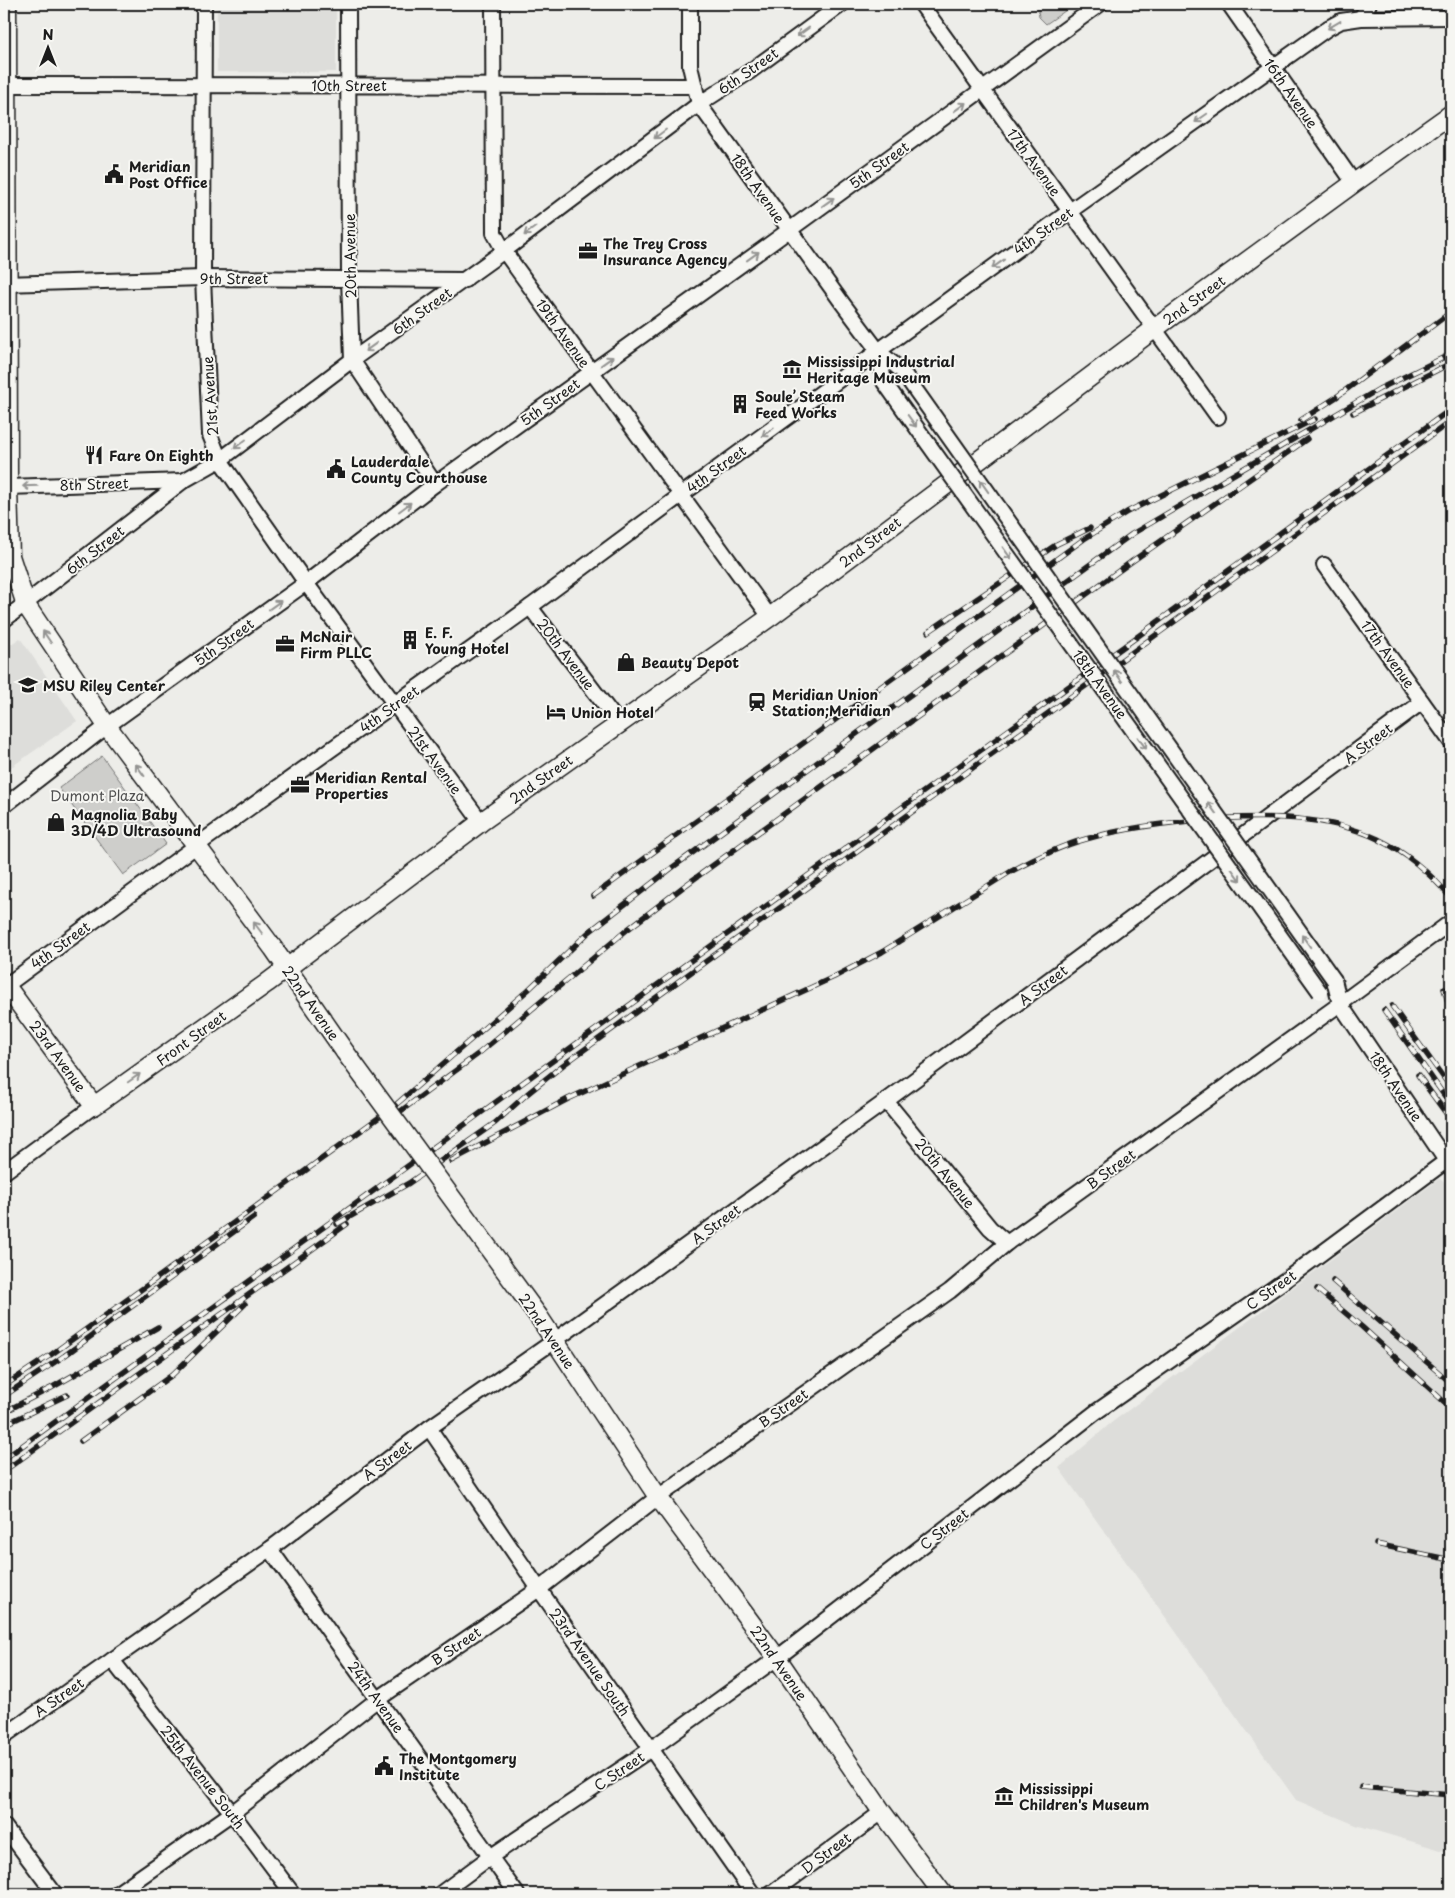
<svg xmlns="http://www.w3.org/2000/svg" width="1455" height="1898" viewBox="0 0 1455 1898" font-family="'Playpen Sans',sans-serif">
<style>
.built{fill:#ddddda}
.green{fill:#cececb;stroke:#757574}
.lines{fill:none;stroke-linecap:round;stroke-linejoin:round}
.minor-casing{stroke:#1c1c1c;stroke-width:18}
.major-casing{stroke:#1c1c1c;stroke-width:21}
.minor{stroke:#f6f6f2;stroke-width:14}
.major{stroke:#f6f6f2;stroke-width:18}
.rail-casing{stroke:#1c1c1c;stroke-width:5.5}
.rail{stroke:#f6f6f2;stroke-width:4;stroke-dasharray:11;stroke-linecap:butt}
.minor-bridge-casing{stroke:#1c1c1c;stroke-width:18;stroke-linecap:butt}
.major-bridge-casing{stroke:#1c1c1c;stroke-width:21;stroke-linecap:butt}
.minor-bridge{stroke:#f6f6f2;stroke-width:14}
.major-bridge{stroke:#f6f6f2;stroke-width:18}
.oneway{stroke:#949492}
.labels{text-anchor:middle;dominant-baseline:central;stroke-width:4;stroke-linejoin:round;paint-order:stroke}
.street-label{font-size:14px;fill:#1c1c1c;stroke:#f6f6f2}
.poi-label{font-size:14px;font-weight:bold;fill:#1c1c1c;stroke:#f6f6f2;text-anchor:start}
.park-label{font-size:14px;fill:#515151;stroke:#f6f6f2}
</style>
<rect width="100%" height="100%" fill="#edede9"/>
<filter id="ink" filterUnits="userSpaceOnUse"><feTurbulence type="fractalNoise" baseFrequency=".02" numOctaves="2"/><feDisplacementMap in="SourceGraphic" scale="10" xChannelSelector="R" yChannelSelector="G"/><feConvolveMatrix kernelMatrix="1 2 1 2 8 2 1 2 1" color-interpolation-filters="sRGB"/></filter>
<g filter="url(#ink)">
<g class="built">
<rect x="217" y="4" width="119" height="68"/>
<polygon points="20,638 77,721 4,772 4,649"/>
<polygon points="1439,1179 1447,1183 1451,1188 1451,1853 1356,1825 1296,1800 1059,1468 1111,1423"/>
</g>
<g class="green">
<polygon points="1037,4 1075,4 1046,24 1039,17"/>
<polygon points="102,756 166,844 123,875 59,788"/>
</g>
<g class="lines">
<g class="minor-casing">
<g id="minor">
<polyline points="204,4 203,278 210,435 220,460 306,583 481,822"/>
<polyline points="348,4 349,279 352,360 435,484"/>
<polyline points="493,4 494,233 504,251 770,617"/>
<polyline points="690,4 690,66 699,104 843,304 879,352 902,371"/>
<polyline points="921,4 1218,417"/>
<polyline points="1229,4 1354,183"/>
<polyline points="1361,18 1369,4"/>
<polyline points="4,85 695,86"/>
<polyline points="4,284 203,278 465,280"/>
<polyline points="879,352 884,382"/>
<polyline points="8,487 183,481"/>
<polyline points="1324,565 1451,742"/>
<polyline points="530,607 620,725"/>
<polyline points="4,620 183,481 220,460 352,360 504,251 699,104 749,72 842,4"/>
<polyline points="4,806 107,726 306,583 435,484 770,244 1100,4"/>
<polyline points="1334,980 1340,1004 1451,1168"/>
<polyline points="4,987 196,846 530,607 681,495 1070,211 1328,28 1341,21 1361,18 1451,17"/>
<polyline points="886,1101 990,1228 1007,1243"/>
<polyline points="4,1172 94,1106"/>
<polyline points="429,1428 539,1589 753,1894"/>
<polyline points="270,1549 517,1894"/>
<polyline points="112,1660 232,1813 293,1894"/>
<polyline points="4,1736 270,1549 429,1428 554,1341 886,1101 1422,702"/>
<polyline points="4,1826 55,1894"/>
<polyline points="116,1894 232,1813 378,1699 539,1589 658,1497 950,1291 1007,1243 1340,1004 1451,922"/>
<polyline points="440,1894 490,1857 651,1749 777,1658 1096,1412 1284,1281 1446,1161"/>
<polyline points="771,1894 882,1812"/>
</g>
</g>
<g class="major-casing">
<g id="major">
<polyline points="7,4 8,487 10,556 26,605 107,726 273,948 345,1052"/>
<polyline points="4,983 94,1106 267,983 481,822 770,617 1154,329 1354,183 1451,114"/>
<polyline points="539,1317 658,1497 777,1658 882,1812 943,1894"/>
</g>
</g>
<use href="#minor" class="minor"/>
<use href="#major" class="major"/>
<g class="rail-casing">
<g id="rail">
<polyline points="1353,413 1451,363"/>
<polyline points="1301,420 1335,398 1451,312"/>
<polyline points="928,632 1057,544 1090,528"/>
<polyline points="593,896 1084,539 1127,512 1315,419"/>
<polyline points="1444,989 1451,1011"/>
<polyline points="1392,1006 1451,1088"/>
<polyline points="1384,1010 1451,1105"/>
<polyline points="1418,1075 1451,1120"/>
<polyline points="390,1119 478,1054 628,929 683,887 1131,562 1307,439"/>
<path d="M451,1161L568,1099L834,977L882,952L1010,872C1034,859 1060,846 1086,839C1128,827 1171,822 1214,819C1269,816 1327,815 1378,839C1407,853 1431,874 1451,898"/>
<polyline points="337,1224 409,1183 495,1123 527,1094 563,1065 1451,421"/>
<polyline points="1333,1281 1451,1383"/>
<polyline points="1317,1289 1362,1327 1451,1408"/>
<polyline points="4,1386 52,1354 392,1108 528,990 589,932 673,867 1132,534 1379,389 1451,354"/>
<polyline points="4,1396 64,1356 254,1217"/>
<polyline points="4,1412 51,1388 158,1327"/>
<polyline points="4,1425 67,1395"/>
<polyline points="81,1441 172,1375 245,1304"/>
<polyline points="4,1459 1451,409"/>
<polyline points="4,1471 347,1224"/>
<polyline points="1376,1544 1451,1560"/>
<polyline points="1361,1787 1451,1795"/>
</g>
</g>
<use href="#rail" class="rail"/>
<g class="minor-bridge-casing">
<g id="minor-bridge">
<polyline points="902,371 1334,980"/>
<polyline points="884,382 1320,992"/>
</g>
</g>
<g class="major-bridge-casing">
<polyline id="major-bridge" points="345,1052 539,1317"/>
</g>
<use href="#minor-bridge" class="minor-bridge"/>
<use href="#major-bridge" class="major-bridge"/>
</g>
<defs><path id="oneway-shaft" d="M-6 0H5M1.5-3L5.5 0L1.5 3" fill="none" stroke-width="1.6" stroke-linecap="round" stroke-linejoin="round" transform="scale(1.25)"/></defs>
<g class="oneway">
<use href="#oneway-shaft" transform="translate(1334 25) rotate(149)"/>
<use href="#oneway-shaft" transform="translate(803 32) rotate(144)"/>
<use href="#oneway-shaft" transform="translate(960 107) rotate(-36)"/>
<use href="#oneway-shaft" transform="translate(1201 118) rotate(145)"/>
<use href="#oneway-shaft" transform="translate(660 134) rotate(143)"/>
<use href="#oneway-shaft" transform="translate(828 202) rotate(-36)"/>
<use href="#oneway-shaft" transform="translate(530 231) rotate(143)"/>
<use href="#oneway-shaft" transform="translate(753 256) rotate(-36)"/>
<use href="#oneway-shaft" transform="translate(998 264) rotate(144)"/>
<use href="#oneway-shaft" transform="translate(371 347) rotate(144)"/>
<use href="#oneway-shaft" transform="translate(607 361) rotate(-36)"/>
<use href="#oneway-shaft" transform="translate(912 421) rotate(54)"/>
<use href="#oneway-shaft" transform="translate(768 432) rotate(144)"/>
<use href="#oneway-shaft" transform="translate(240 444) rotate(143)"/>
<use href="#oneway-shaft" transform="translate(30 486) rotate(178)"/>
<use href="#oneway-shaft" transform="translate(984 486) rotate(-125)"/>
<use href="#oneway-shaft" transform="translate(405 507) rotate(-37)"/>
<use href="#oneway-shaft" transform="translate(1007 553) rotate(54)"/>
<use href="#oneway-shaft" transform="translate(275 605) rotate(-36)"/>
<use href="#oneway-shaft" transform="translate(47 637) rotate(-124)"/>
<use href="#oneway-shaft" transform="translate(1118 676) rotate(-125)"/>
<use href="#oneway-shaft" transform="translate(1142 743) rotate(54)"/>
<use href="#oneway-shaft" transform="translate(140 770) rotate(-126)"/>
<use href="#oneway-shaft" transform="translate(1212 808) rotate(-125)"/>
<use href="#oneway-shaft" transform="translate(1236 875) rotate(54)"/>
<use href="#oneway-shaft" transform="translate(258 928) rotate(-127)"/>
<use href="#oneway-shaft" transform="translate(1306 941) rotate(-125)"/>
<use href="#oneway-shaft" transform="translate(134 1078) rotate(-35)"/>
</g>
</g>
<defs>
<g id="civic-bare" transform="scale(1.5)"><path d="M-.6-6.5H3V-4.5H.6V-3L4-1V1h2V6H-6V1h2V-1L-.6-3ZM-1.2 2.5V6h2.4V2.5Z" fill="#1c1c1c" stroke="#f6f6f2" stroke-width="2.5" paint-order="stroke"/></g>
<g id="office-bare" transform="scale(1.5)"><path d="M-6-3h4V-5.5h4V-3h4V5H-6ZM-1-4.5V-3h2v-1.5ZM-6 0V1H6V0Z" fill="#1c1c1c" stroke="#f6f6f2" stroke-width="2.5" paint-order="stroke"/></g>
<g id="museum-bare" transform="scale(1.5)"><path d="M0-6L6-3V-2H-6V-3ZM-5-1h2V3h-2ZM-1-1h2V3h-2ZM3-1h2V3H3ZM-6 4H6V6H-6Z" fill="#1c1c1c" stroke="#f6f6f2" stroke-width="2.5" paint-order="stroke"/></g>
<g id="building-bare" transform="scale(1.5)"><path d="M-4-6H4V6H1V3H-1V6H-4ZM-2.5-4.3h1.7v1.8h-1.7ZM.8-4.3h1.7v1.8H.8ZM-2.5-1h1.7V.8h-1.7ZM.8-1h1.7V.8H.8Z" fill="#1c1c1c" stroke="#f6f6f2" stroke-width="2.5" paint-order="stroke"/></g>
<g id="restaurant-bare" transform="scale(1.5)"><path d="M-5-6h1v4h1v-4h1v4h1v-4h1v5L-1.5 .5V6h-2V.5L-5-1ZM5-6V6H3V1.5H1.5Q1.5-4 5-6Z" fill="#1c1c1c" stroke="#f6f6f2" stroke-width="2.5" paint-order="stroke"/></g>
<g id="shop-bare" transform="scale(1.5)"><path d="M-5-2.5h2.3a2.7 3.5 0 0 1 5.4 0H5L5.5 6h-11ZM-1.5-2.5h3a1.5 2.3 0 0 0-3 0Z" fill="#1c1c1c" stroke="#f6f6f2" stroke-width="2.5" paint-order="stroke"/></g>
<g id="university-bare" transform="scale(1.5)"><path d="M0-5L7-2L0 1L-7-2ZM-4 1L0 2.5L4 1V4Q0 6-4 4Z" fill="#1c1c1c" stroke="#f6f6f2" stroke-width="2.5" paint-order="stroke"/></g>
<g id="station-bare" transform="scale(1.5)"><path d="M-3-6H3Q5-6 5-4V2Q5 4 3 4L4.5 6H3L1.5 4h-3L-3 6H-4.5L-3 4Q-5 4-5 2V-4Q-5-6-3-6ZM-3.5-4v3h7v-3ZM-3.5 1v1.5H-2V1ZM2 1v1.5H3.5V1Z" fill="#1c1c1c" stroke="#f6f6f2" stroke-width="2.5" paint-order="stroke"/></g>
<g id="hotel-bare" transform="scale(1.5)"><path d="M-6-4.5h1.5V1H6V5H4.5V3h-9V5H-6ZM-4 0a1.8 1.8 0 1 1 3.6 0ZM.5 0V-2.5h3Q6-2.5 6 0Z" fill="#1c1c1c" stroke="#f6f6f2" stroke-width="2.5" paint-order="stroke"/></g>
</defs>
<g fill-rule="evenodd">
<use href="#civic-bare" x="114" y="174"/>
<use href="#office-bare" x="588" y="251"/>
<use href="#museum-bare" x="792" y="369"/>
<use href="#building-bare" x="740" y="404"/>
<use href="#restaurant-bare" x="94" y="455"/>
<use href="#civic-bare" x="336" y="469"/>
<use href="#building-bare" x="410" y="640"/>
<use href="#office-bare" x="285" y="644"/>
<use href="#shop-bare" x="626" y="662"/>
<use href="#university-bare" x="28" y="685"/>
<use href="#station-bare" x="757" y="702"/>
<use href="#hotel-bare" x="556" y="712"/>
<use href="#office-bare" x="300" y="785"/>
<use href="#shop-bare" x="56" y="822"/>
<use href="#civic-bare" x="384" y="1766"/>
<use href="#museum-bare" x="1004" y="1796"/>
</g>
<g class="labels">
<g class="street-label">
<text transform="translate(748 71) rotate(-35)">6th Street</text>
<text x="349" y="85">10th Street</text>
<text transform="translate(1291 93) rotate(55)">16th Avenue</text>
<text transform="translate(1034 162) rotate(54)">17th Avenue</text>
<text transform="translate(879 165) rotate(-36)">5th Street</text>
<text transform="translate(758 188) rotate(55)">18th Avenue</text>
<text transform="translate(1043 231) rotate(-36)">4th Street</text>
<text transform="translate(350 256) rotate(-91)">20th Avenue</text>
<text x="234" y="278">9th Street</text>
<text transform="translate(1194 300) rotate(-36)">2nd Street</text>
<text transform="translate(422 311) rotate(-36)">6th Street</text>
<text transform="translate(563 333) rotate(54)">19th Avenue</text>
<text transform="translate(210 396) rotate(-94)">21st Avenue</text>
<text transform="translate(550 402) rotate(-36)">5th Street</text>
<text transform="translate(716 469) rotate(-36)">4th Street</text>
<text transform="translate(94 484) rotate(-2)">8th Street</text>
<text transform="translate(870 542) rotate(-37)">2nd Street</text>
<text transform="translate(95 550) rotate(-38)">6th Street</text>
<text transform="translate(224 642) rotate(-36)">5th Street</text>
<text transform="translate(566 654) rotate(53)">20th Avenue</text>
<text transform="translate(1388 654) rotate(54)">17th Avenue</text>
<text transform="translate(1100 684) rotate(54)">18th Avenue</text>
<text transform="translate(389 709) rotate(-36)">4th Street</text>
<text transform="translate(1368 743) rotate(-37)">A Street</text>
<text transform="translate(435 760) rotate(54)">21st Avenue</text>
<text transform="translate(541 779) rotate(-35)">2nd Street</text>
<text transform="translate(60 945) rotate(-36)">4th Street</text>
<text transform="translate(1043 985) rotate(-37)">A Street</text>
<text transform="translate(311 1003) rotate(55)">22nd Avenue</text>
<text transform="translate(191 1038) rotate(-36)">Front Street</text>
<text transform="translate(58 1056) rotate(54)">23rd Avenue</text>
<text transform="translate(1396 1086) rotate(56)">18th Avenue</text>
<text transform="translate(1111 1169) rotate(-36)">B Street</text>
<text transform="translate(945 1173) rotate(51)">20th Avenue</text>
<text transform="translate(716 1224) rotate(-36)">A Street</text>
<text transform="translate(1271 1290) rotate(-35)">C Street</text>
<text transform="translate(547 1331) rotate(56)">22nd Avenue</text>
<text transform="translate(783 1408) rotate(-35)">B Street</text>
<text transform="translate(387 1460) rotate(-37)">A Street</text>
<text transform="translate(944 1529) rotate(-38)">C Street</text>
<text transform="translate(456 1646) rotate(-34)">B Street</text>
<text transform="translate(590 1662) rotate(55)">23rd Avenue South</text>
<text transform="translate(779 1663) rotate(55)">22nd Avenue</text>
<text transform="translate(59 1697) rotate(-35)">A Street</text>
<text transform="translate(376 1697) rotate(54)">24th Avenue</text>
<text transform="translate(619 1771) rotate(-34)">C Street</text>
<text transform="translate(203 1777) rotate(52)">25th Avenue South</text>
<text transform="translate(826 1853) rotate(-37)">D Street</text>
</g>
<g class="poi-label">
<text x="129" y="166">Meridian<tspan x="129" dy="16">Post Office</tspan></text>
<text x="603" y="243">The Trey Cross<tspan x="603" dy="16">Insurance Agency</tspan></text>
<text x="807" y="361">Mississippi Industrial<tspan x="807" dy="16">Heritage Museum</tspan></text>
<text x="755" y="396">Soule’ Steam<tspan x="755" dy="16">Feed Works</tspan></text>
<text x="109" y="455">Fare On Eighth</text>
<text x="351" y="461">Lauderdale<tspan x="351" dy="16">County Courthouse</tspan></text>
<text x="425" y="632">E. F.<tspan x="425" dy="16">Young Hotel</tspan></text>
<text x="300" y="636">McNair<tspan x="300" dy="16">Firm PLLC</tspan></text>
<text x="641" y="662">Beauty Depot</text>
<text x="43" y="685">MSU Riley Center</text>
<text x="772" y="694">Meridian Union<tspan x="772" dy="16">Station;Meridian</tspan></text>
<text x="571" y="712">Union Hotel</text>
<text x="315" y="777">Meridian Rental<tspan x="315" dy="16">Properties</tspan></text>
<text x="71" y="814">Magnolia Baby<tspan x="71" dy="16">3D/4D Ultrasound</tspan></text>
<text x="399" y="1758">The Montgomery<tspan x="399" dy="16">Institute</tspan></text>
<text x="1019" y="1788">Mississippi<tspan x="1019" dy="16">Children's Museum</tspan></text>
</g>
<g class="park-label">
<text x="97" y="795">Dumont Plaza</text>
</g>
</g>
<rect width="1455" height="1898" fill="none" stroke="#f6f6f2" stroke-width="20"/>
<rect x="10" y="10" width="1435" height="1878" fill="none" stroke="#1c1c1c" stroke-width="2" filter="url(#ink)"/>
<g transform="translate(48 48)" stroke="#f6f6f2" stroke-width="4" paint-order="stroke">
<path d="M0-4L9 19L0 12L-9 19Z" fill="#1c1c1c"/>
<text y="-8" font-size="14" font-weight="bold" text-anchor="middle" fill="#1c1c1c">N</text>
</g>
</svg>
